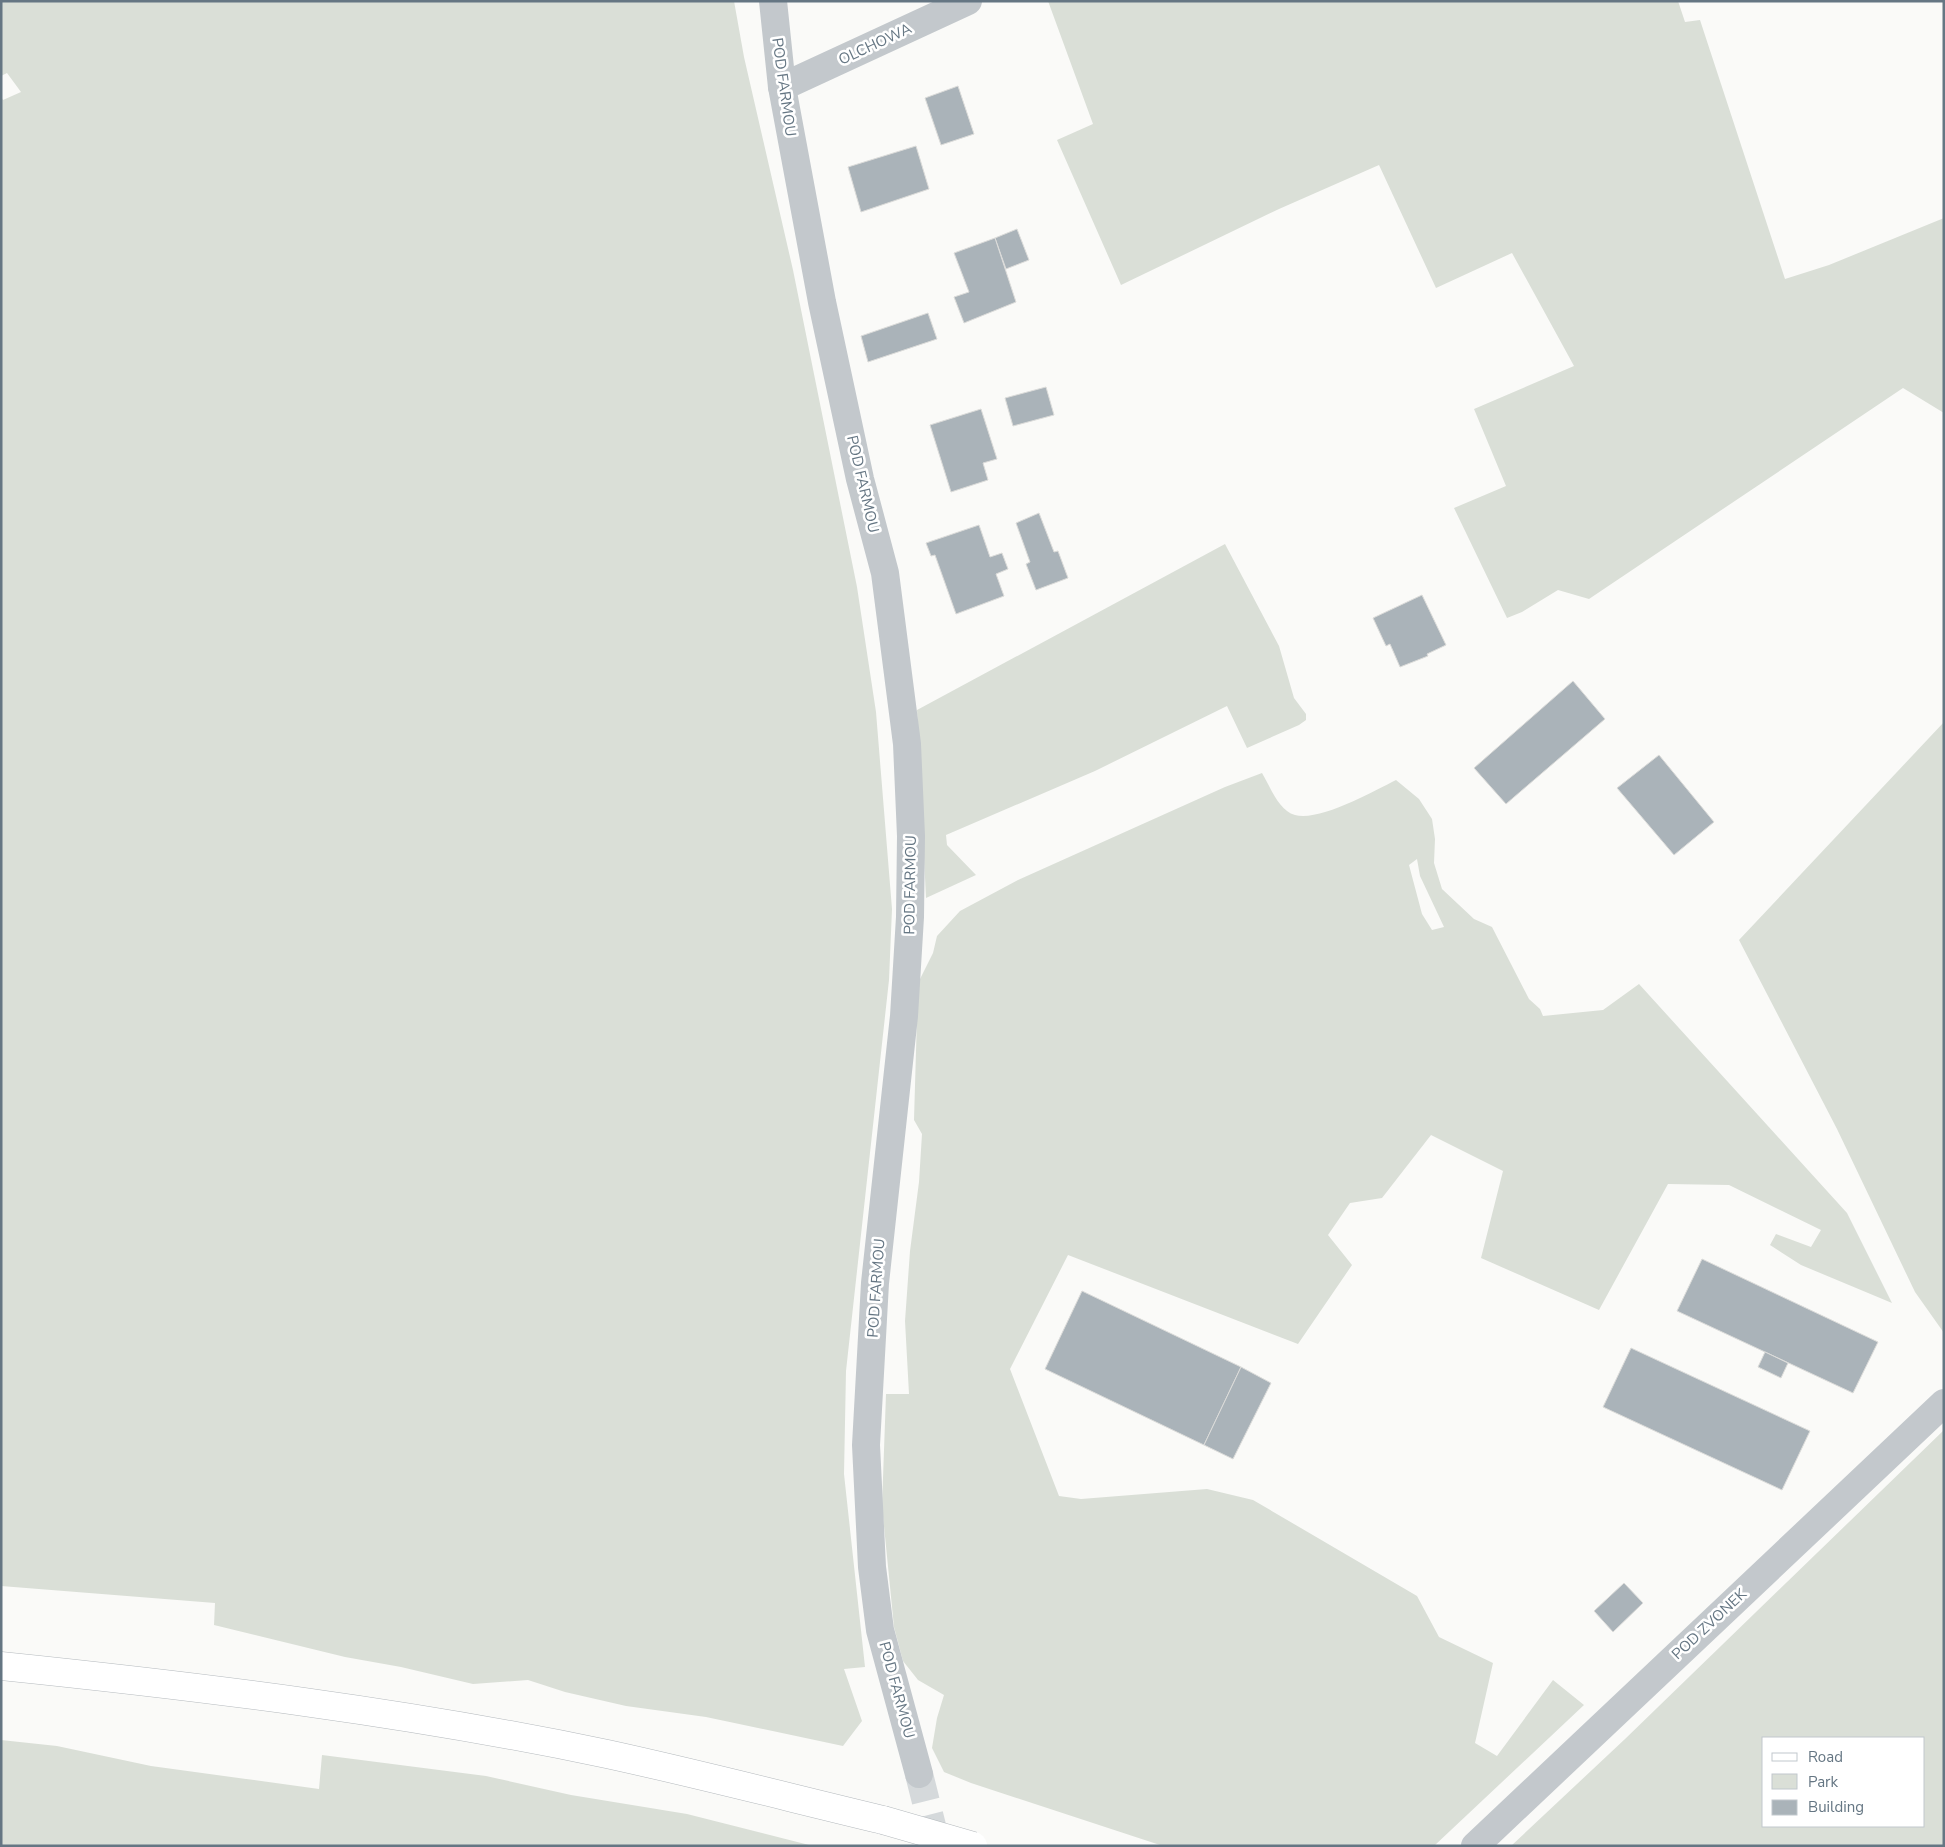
<svg xmlns="http://www.w3.org/2000/svg" width="1945" height="1847" viewBox="0 0 1945 1847" font-family="'Nunito Sans',sans-serif">
<style>
.green{fill:#dadfd7;fill-rule:evenodd}
.building{fill:#aab3b9;stroke:#dcdcda}
.lines{fill:none;stroke-linecap:round;stroke-linejoin:round}
.minor-tunnel{stroke:#d5d9db;stroke-width:28;stroke-dasharray:28 14;stroke-linecap:butt}
.major-casing{stroke:#b5babe;stroke-width:29}
.minor{stroke:#c3c8cc;stroke-width:28}
.major{stroke:#fff;stroke-width:28}
.major-bridge-casing{stroke:#b5babe;stroke-width:29;stroke-linecap:butt}
.major-bridge{stroke:#fff;stroke-width:28}
.labels{text-anchor:middle;dominant-baseline:central;stroke-width:5;stroke-linejoin:round;paint-order:stroke}
.street-label{font-size:15px;fill:#657683;stroke:#fff}
</style>
<rect width="100%" height="100%" fill="#fafaf8"/>
<g class="green">
<polygon points="1,1 734,1 744,57 793,270 857,587 876,712 892,909 889,980 846,1371 844,1474 865,1667 844,1669 862,1721 843,1746 706,1717 626,1706 565,1692 528,1680 473,1684 401,1667 345,1657 214,1625 215,1603 1,1586 1,97 3,100 21,92 7,73 1,76"/>
<polygon points="1048,1 1678,1 1685,22 1700,20 1785,279 1829,265 1944,218 1944,413 1903,388 1589,599 1558,590 1522,612 1507,618 1454,508 1506,486 1474,409 1574,366 1512,253 1436,288 1379,165 1279,209 1121,285 1057,140 1093,124"/>
<polygon points="1225,544 1279,646 1294,698 1306,714 1306,720 1299,725 1247,748 1227,706 1095,771 946,835 947,845 976,875 926,898 917,710"/>
<polygon points="1944,722 1944,1333 1915,1292 1837,1129 1739,940"/>
<path d="M1262,773C1270,786 1278,810 1295,815C1319,822 1374,791 1396,780L1419,799L1432,819L1435,839L1434,863L1442,889L1474,919L1492,927L1529,999L1540,1009L1543,1016L1603,1010L1639,984L1847,1213L1892,1303L1801,1265L1770,1245L1776,1234L1811,1247L1821,1230L1729,1185L1668,1184L1599,1310L1481,1258L1503,1171L1431,1135L1382,1198L1350,1203L1328,1235L1352,1265L1298,1344L1068,1255L1010,1369L1059,1496L1081,1499L1207,1489L1253,1500L1417,1596L1439,1637L1493,1663L1475,1743L1497,1756L1553,1680L1584,1705L1434,1846H1163L971,1783L944,1772L932,1748L937,1718L944,1695L918,1680L903,1661L894,1627L882,1506L886,1394H909L905,1321L910,1251L919,1182L922,1134L914,1120L918,983L933,953L937,936L960,911L1018,880L1225,787ZM1417,859L1420,876L1444,927L1432,930L1422,914L1409,865Z"/>
<path d="M1944,1430V1846H1511L1625,1739ZM1764,1738H1924V1826H1764Z"/>
<polygon points="1,1740 57,1746 151,1766 319,1789 322,1755 486,1776 571,1795 687,1814 813,1846 1,1846"/>
</g>
<g class="building">
<polygon points="958,86 974,134 941,145 925,98"/>
<polygon points="916,146 929,189 861,212 848,167"/>
<polygon points="1017,229 1029,260 1006,269 995,238"/>
<polygon points="995,238 1016,302 964,323 954,297 969,292 954,253"/>
<polygon points="928,313 937,339 868,362 861,336"/>
<polygon points="1046,387 1054,415 1013,426 1005,398"/>
<polygon points="981,409 997,459 983,463 988,480 951,492 930,425"/>
<polygon points="1039,513 1054,552 1058,551 1068,578 1036,590 1026,564 1030,562 1016,523"/>
<polygon points="979,525 990,557 1002,553 1008,569 996,574 1004,596 956,614 935,555 931,556 926,543"/>
<polygon points="1422,595 1446,645 1427,654 1428,656 1400,667 1390,644 1386,646 1373,618"/>
<polygon points="1573,681 1605,719 1506,804 1474,768"/>
<polygon points="1659,755 1714,822 1674,855 1617,788"/>
<polygon points="1702,1259 1878,1342 1853,1393 1677,1311"/>
<polygon points="1082,1291 1241,1367 1204,1445 1045,1369"/>
<polygon points="1631,1348 1810,1431 1782,1490 1603,1407"/>
<polygon points="1765,1352 1788,1363 1781,1378 1758,1367"/>
<polygon points="1241,1367 1271,1383 1233,1459 1204,1445"/>
<polygon points="1624,1583 1643,1603 1613,1632 1594,1611"/>
</g>
<g class="lines">
<polyline class="minor-tunnel" points="919,1774 937,1846"/>
<g class="major-casing">
<path id="major" d="M1,1666C204,1687 407,1712 607,1754C699,1774 791,1798 883,1820"/>
</g>
<g class="minor">
<polyline points="773,1 782,87 822,302 860,479 885,573 907,744 911,836 910,917 904,1016 875,1283 866,1445 872,1567 880,1630 919,1774"/>
<polyline points="782,87 968,1"/>
<polyline points="1475,1846 1944,1403"/>
</g>
<use href="#major" class="major"/>
<g class="major-bridge-casing">
<polyline id="major-bridge" points="883,1820 973,1846"/>
</g>
<use href="#major-bridge" class="major-bridge"/>
</g>
<g class="labels">
<g class="street-label">
<text transform="translate(875 44) rotate(-25)">OLCHOWA</text>
<text transform="translate(784 87) rotate(82)">POD FARMOU</text>
<text transform="translate(863 484) rotate(77)">POD FARMOU</text>
<text transform="translate(910 885) rotate(-89)">POD FARMOU</text>
<text transform="translate(876 1288) rotate(-86)">POD FARMOU</text>
<text transform="translate(1709 1624) rotate(-43)">POD ZVONEK</text>
<text transform="translate(897 1690) rotate(75)">POD FARMOU</text>
</g>
</g>
<rect width="1945" height="1847" fill="none" stroke="#657683" stroke-width="5"/>
<rect x="1762" y="1737" width="162" height="90" fill="#ffffff" stroke="#c1c8cd"/>
<rect x="1772" y="1753" width="25" height="8" fill="#ffffff" stroke="#c1c8cd"/>
<text x="1808" y="1762" font-size="15" fill="#657683">Road</text>
<rect x="1772" y="1774" width="25" height="15" fill="#dadfd7" stroke="#c1c8cd"/>
<text x="1808" y="1787" font-size="15" fill="#657683">Park</text>
<rect x="1772" y="1800" width="25" height="15" fill="#aab3b9" stroke="#c1c8cd"/>
<text x="1808" y="1812" font-size="15" fill="#657683">Building</text>
</svg>
